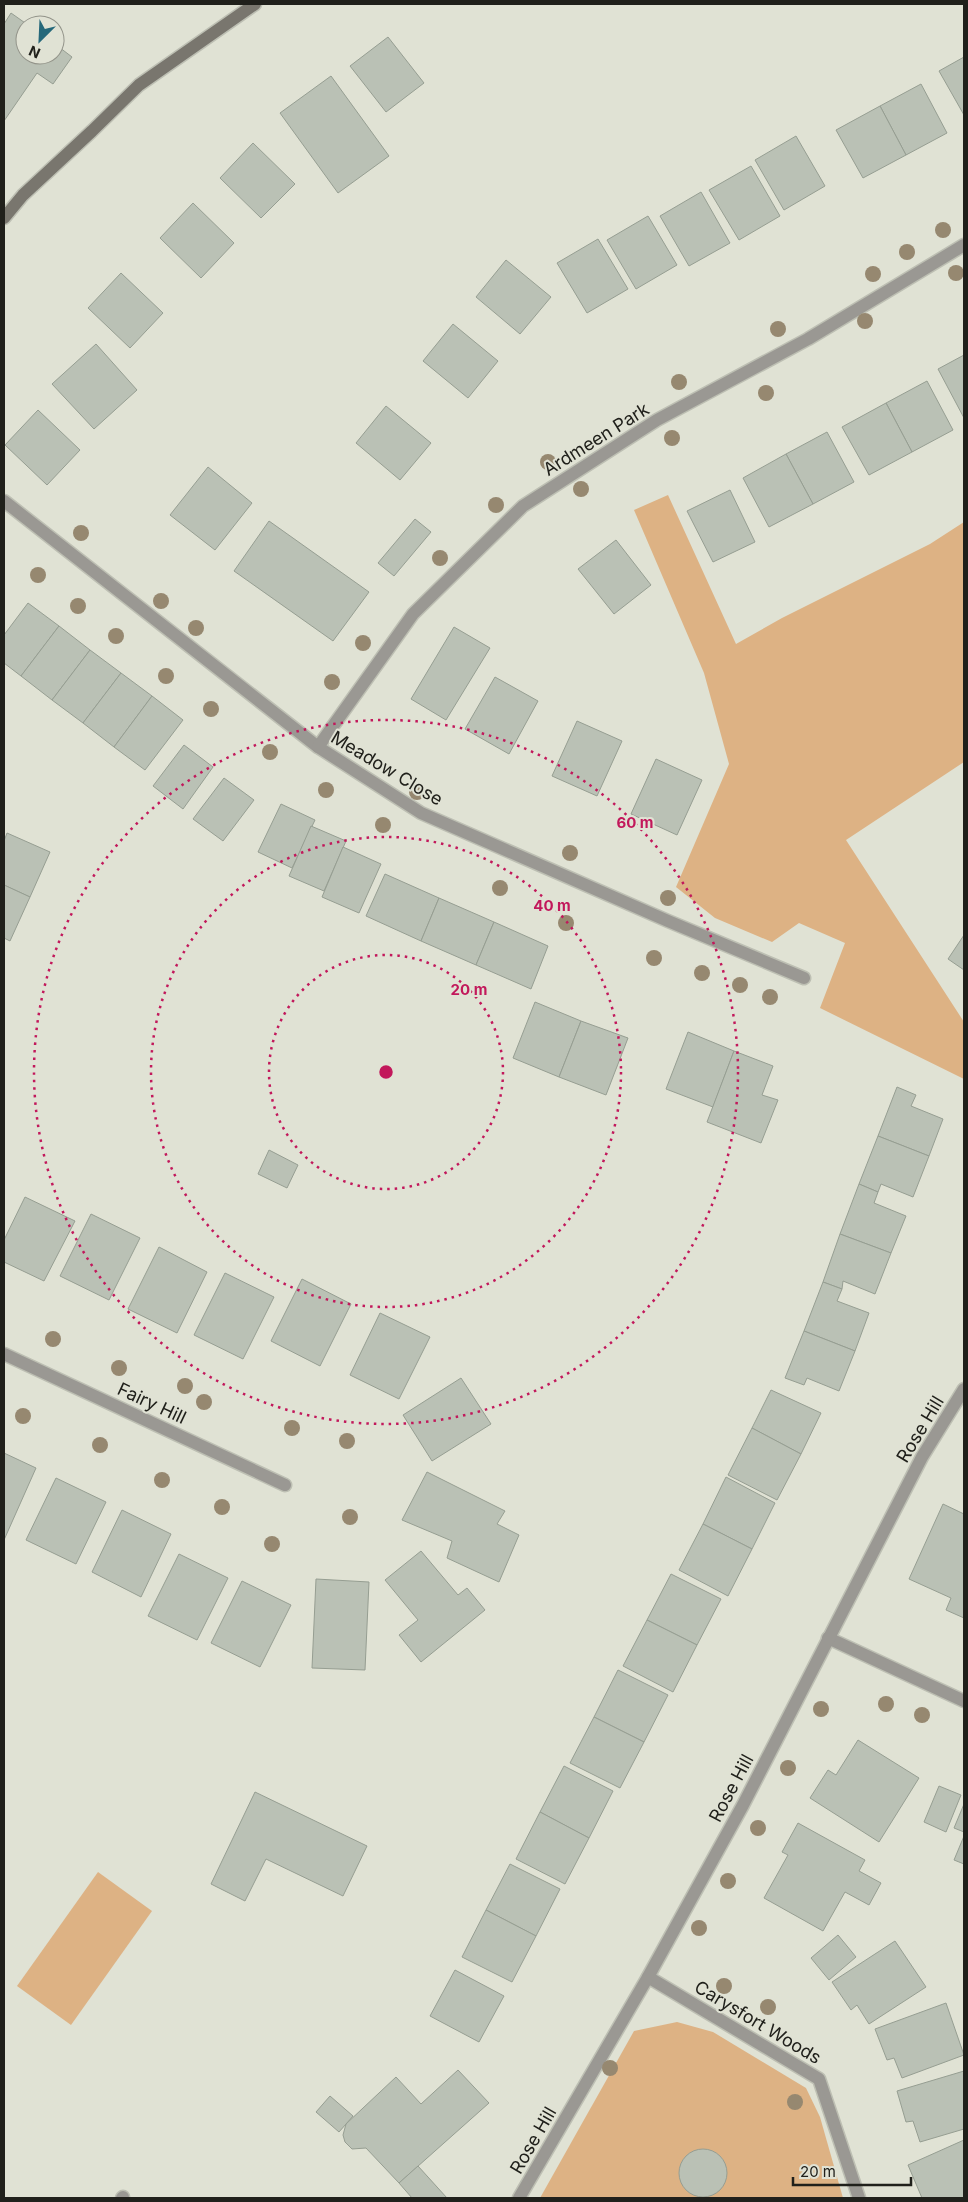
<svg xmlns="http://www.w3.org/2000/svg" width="968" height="2202" viewBox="0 0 968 2202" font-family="Inter,sans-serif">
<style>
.green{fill:#ddb284}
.building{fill:#bac1b5;stroke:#969e92}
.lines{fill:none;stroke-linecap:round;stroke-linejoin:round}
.service-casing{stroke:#bdbfb3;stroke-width:15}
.minor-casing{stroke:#bdbfb3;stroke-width:15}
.secondary-casing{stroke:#bdbfb3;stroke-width:15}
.service{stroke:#9a9893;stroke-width:12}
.minor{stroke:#9a9893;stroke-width:12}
.secondary{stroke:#79766e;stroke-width:12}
.tree{fill:#968870}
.ring{fill:none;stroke:#c2185b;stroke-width:2.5;stroke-dasharray:2.5 5}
.labels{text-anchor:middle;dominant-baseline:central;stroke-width:4;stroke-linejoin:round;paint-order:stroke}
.street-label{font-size:18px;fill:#20201b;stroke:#e0e2d4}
.centre{fill:#c2185b;stroke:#e0e2d4;stroke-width:2.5}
.ring-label{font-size:15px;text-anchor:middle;font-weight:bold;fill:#c2185b;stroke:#e0e2d4;stroke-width:4;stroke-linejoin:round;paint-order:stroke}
</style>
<rect width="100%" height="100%" fill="#e0e2d4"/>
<g class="green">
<polygon points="668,495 736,644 782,618 930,544 964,522 964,762 846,840 964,1022 964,1079 820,1008 845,943 799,923 772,942 715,918 676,887 729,764 704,673 634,510"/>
<polygon points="98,1872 152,1911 71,2025 17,1986"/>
<polygon points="677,2022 713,2032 806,2088 820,2117 843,2198 540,2198 634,2031"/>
</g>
<g class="building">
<polygon points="11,13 28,25 25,25 25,55 55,55 55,44 72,57 53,84 37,73 4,121 4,24"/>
<polygon points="388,37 424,83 386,112 350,66"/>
<polygon points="964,57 964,115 939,71"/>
<polygon points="331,76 389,156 338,193 280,113"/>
<polygon points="921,84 947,133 906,155 880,106"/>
<polygon points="880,106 906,155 863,178 836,130"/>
<polygon points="796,136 825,186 784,210 755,160"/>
<polygon points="253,143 295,184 261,218 220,178"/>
<polygon points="751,166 780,216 739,240 709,190"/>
<polygon points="701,192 730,243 689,266 660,216"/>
<polygon points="193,203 234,243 201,278 160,238"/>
<polygon points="648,216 677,265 636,289 607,240"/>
<polygon points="598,239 628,289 587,313 557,263"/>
<polygon points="506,260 551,297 520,334 476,297"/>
<polygon points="121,273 163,313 130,348 88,308"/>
<polygon points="453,324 498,361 468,398 423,361"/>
<polygon points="96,344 137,390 94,429 52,384"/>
<polygon points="964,355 964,418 938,369"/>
<polygon points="927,381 953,430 912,452 886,403"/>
<polygon points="886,403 912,452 869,475 842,427"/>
<polygon points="386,406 431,443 400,480 356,443"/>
<polygon points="38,410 80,450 47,485 5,445"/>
<polygon points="827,432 854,482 813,504 786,454"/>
<polygon points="786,454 813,504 769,527 743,478"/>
<polygon points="208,467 252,503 215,550 170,515"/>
<polygon points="730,490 755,542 713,562 687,511"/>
<polygon points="415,519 431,532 394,576 378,563"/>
<polygon points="269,521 369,592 333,641 234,571"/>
<polygon points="616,540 651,585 614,614 578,569"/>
<polygon points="28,603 59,626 21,676 4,663 4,635"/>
<polygon points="59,626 90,650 52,700 21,676"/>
<polygon points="454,627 490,648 446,720 411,699"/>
<polygon points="90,650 121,673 83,723 52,700"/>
<polygon points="121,673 152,696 114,747 83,723"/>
<polygon points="495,677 538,701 509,754 465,729"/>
<polygon points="152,696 183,720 145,770 114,747"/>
<polygon points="577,721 622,741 597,796 552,776"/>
<polygon points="184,745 213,767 183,809 153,786"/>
<polygon points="656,759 702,780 677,835 631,814"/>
<polygon points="224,778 254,800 223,841 193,819"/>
<polygon points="281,804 315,820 292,868 258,852"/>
<polygon points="311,826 346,841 324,891 289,876"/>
<polygon points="7,833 50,852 30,897 4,885 4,841"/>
<polygon points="343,847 381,864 359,913 322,897"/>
<polygon points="385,874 439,898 421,941 366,916"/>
<polygon points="4,885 30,897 10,941 4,938"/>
<polygon points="439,898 494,922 476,965 421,941"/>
<polygon points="494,922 548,946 531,989 476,965"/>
<polygon points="964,935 964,970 948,959"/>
<polygon points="535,1002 581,1021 559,1077 513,1058"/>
<polygon points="581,1021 628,1038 606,1095 559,1077"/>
<polygon points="688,1032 734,1051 713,1107 666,1089"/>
<polygon points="734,1051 773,1066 762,1095 778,1100 761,1143 707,1122"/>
<polygon points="897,1087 916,1095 911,1106 943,1119 929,1156 878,1136"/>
<polygon points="878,1136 929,1156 913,1197 881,1184 878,1192 859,1184"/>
<polygon points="269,1150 298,1165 287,1188 258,1174"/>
<polygon points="859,1184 878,1192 874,1203 906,1216 891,1253 840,1234"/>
<polygon points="25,1197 75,1221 44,1281 4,1262 4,1240"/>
<polygon points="91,1214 140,1238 109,1300 60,1276"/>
<polygon points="840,1234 891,1253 875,1294 843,1281 842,1289 823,1282"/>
<polygon points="159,1247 207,1272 177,1333 128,1309"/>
<polygon points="225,1273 274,1297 243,1359 194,1335"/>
<polygon points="302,1279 351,1304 320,1366 271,1341"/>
<polygon points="823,1282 842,1289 837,1301 869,1313 855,1351 804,1331"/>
<polygon points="380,1313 430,1337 399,1399 350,1375"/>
<polygon points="804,1331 855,1351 839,1391 807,1378 804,1385 785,1378"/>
<polygon points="461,1378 491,1424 432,1461 403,1415"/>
<polygon points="771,1390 821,1413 801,1454 752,1428"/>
<polygon points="752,1428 801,1454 777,1500 728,1475"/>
<polygon points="4,1453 36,1468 4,1540"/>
<polygon points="427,1472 505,1511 497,1524 519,1535 499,1582 447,1558 452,1541 402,1520"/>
<polygon points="726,1477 775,1503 752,1549 703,1524"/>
<polygon points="56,1478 106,1502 76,1564 26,1540"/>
<polygon points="943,1504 964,1514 964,1618 946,1610 951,1598 909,1579"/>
<polygon points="122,1510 171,1534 141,1597 92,1572"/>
<polygon points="703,1524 752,1549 728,1596 679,1570"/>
<polygon points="421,1551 458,1595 467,1588 485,1610 421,1662 399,1635 418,1620 385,1580"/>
<polygon points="179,1554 228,1578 197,1640 148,1616"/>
<polygon points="671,1574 721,1599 697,1645 647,1620"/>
<polygon points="316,1579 369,1582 365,1670 312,1668"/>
<polygon points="242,1581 291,1605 260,1667 211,1643"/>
<polygon points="647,1620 697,1645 673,1692 623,1666"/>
<polygon points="618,1670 668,1695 644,1742 594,1717"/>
<polygon points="594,1717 644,1742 620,1788 570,1763"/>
<polygon points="858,1740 919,1778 879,1842 810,1798 828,1770 836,1775"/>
<polygon points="564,1766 613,1791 589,1838 540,1812"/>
<polygon points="939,1786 961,1795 946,1832 924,1822"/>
<polygon points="255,1792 367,1846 343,1896 266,1859 245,1901 211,1884"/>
<polygon points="964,1804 964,1832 954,1828"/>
<polygon points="540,1812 589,1838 565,1884 516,1859"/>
<polygon points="798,1823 865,1860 859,1871 881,1883 869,1905 845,1892 823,1931 764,1898 788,1855 782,1852"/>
<polygon points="964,1836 964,1864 954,1860"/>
<polygon points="510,1864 560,1889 536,1936 486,1910"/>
<polygon points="486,1910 536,1936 512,1982 462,1957"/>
<polygon points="838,1935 856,1957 829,1980 811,1958"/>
<polygon points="895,1941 926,1987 869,2024 857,2005 851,2010 832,1982"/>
<polygon points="455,1970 504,1996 479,2042 430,2016"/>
<polygon points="946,2003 964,2055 902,2078 894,2058 887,2060 875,2029"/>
<polygon points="458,2070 489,2103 399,2183 366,2148 352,2149 345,2142 343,2135 346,2124 396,2077 421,2104"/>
<polygon points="964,2071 964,2129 920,2142 913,2121 906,2122 897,2091"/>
<polygon points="330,2096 353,2116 339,2132 316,2112"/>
<polygon points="964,2140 964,2198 922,2198 908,2165"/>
<circle cx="703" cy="2173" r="24"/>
<polygon points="418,2166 447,2198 412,2198 399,2183"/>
</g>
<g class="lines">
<g class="service-casing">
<polyline id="service" points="122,2198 123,2197"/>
</g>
<g class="minor-casing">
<g id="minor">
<polyline points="4,501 318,747 421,813 668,921 804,978"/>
<polyline points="318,747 413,614 523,506 657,420 808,339 964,245"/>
<polyline points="4,1354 285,1485"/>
<polyline points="828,1638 964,1701"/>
<polyline points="648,1977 819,2079 859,2198"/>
<polyline points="519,2198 648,1977 743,1805 922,1457 964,1389"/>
</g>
</g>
<g class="secondary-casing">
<polyline id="secondary" points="4,218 23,195 92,131 139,85 255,4"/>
</g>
<use href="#service" class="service"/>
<use href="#minor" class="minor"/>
<use href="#secondary" class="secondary"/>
</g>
<g class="tree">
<circle cx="943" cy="230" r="8"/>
<circle cx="907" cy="252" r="8"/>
<circle cx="956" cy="273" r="8"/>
<circle cx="873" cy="274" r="8"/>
<circle cx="865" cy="321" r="8"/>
<circle cx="778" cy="329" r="8"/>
<circle cx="679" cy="382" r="8"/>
<circle cx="766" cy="393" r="8"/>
<circle cx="672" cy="438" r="8"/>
<circle cx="548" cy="462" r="8"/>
<circle cx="581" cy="489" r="8"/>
<circle cx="496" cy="505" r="8"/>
<circle cx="81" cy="533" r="8"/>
<circle cx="440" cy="558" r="8"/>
<circle cx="38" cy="575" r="8"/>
<circle cx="161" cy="601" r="8"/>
<circle cx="78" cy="606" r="8"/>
<circle cx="196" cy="628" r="8"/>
<circle cx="116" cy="636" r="8"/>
<circle cx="363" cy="643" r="8"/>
<circle cx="166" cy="676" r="8"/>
<circle cx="332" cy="682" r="8"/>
<circle cx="211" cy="709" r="8"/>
<circle cx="270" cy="752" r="8"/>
<circle cx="326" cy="790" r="8"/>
<circle cx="417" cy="792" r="8"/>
<circle cx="383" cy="825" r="8"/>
<circle cx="570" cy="853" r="8"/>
<circle cx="500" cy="888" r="8"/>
<circle cx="668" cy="898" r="8"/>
<circle cx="566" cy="923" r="8"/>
<circle cx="654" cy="958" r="8"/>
<circle cx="702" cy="973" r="8"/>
<circle cx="740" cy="985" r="8"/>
<circle cx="770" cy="997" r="8"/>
<circle cx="53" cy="1339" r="8"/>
<circle cx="119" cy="1368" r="8"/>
<circle cx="185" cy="1386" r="8"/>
<circle cx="204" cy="1402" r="8"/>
<circle cx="23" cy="1416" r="8"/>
<circle cx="292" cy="1428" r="8"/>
<circle cx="347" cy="1441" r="8"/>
<circle cx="100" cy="1445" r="8"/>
<circle cx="162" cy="1480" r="8"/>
<circle cx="222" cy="1507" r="8"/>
<circle cx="350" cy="1517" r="8"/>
<circle cx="272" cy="1544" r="8"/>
<circle cx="886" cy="1704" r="8"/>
<circle cx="821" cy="1709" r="8"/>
<circle cx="922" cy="1715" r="8"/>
<circle cx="788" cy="1768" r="8"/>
<circle cx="758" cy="1828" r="8"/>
<circle cx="728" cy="1881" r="8"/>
<circle cx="699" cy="1928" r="8"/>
<circle cx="724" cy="1986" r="8"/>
<circle cx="768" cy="2007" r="8"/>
<circle cx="610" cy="2068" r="8"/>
<circle cx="795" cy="2102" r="8"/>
</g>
<g class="ring">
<circle cx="386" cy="1072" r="117"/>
<circle cx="386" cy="1072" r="235"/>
<circle cx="386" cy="1072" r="352"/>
</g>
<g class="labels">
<g class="street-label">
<text transform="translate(596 439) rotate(-32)">Ardmeen Park</text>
<text transform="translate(387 768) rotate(31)">Meadow Close</text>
<text transform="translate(152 1403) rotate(25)">Fairy Hill</text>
<text transform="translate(920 1429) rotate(-59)">Rose Hill</text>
<text transform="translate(731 1788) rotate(-62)">Rose Hill</text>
<text transform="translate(758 2022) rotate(31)">Carysfort Woods</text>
<text transform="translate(533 2140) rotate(-60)">Rose Hill</text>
</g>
</g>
<circle cx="386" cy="1072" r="8" class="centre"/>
<g class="ring-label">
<text x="635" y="828">60 m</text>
<text x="552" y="911">40 m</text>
<text x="469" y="995">20 m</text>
</g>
<rect width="968" height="2202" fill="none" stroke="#20201b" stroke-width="10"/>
<g transform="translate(40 40) rotate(204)"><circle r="24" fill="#e0e2d4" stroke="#93948a"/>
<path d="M0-4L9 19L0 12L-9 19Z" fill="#25687a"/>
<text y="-8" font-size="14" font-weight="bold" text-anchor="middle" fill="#20201b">N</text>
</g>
<path d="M793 2177v8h118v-8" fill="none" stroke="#20201b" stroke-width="2.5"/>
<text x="800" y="2177" font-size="15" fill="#20201b" stroke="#e0e2d4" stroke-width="4" paint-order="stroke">20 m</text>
</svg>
